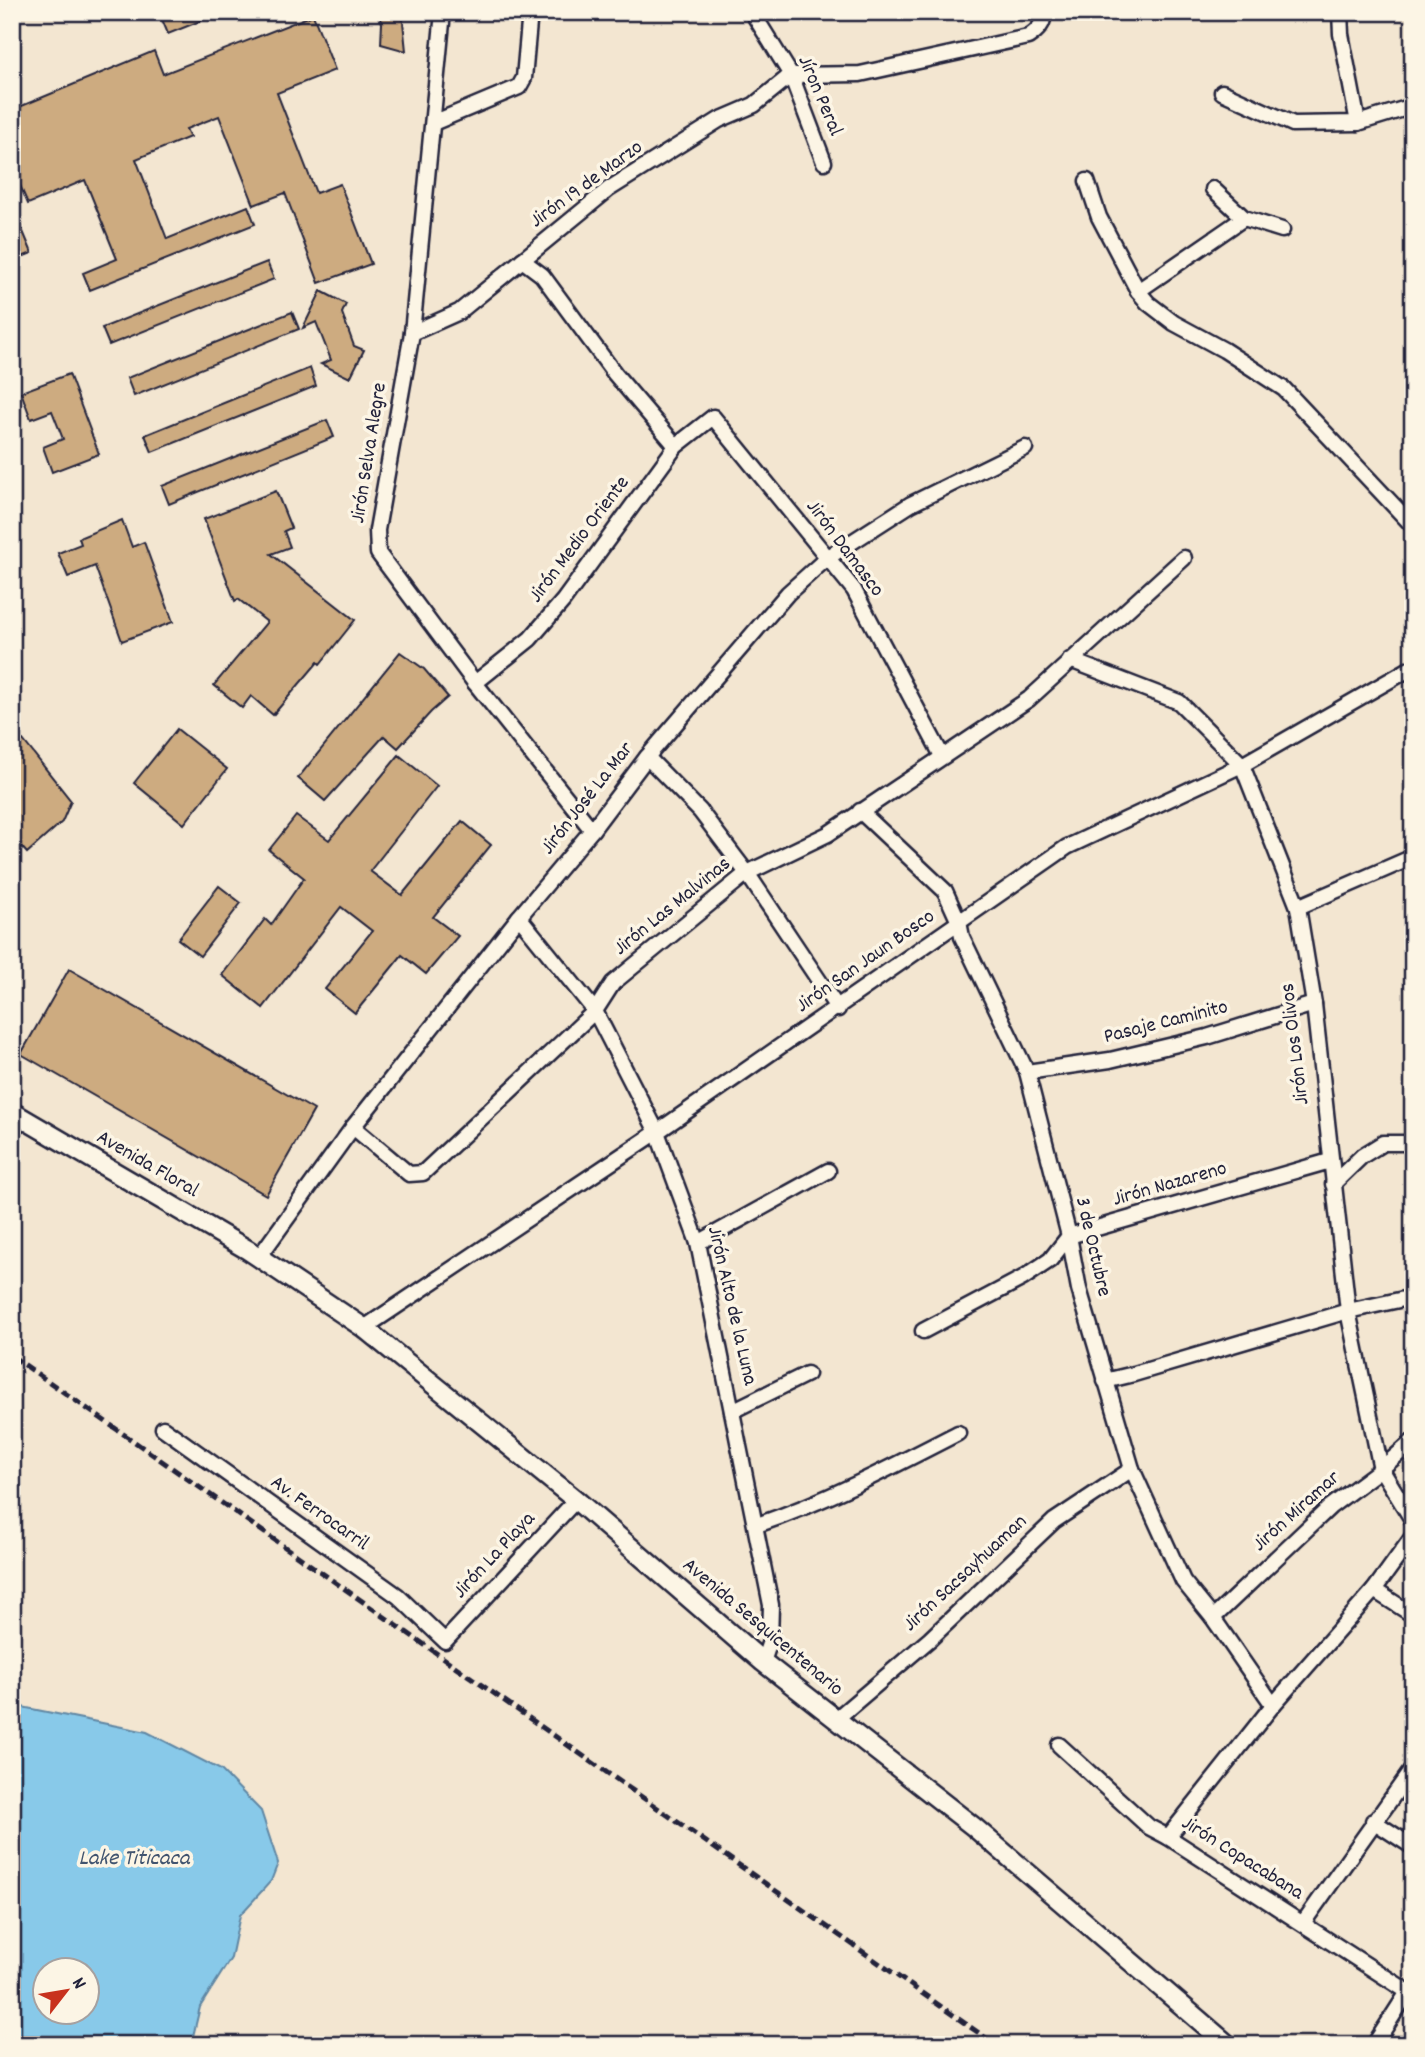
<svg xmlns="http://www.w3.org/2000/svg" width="1425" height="2057" viewBox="0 0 1425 2057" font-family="Dekko,sans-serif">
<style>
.water{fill:#88c9e9;stroke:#5f86a3;stroke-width:2;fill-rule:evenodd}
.building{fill:#cdab80;stroke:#22223b;stroke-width:2}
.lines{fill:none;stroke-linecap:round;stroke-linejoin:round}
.minor-casing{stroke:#22223b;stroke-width:19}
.tertiary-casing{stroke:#22223b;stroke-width:23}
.minor{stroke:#fcf5e5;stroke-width:14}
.tertiary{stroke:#fcf5e5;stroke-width:18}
.rail{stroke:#22223b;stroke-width:5;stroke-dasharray:10 5;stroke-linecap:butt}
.labels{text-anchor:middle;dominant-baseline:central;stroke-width:7;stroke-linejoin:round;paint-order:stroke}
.street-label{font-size:21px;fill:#22223b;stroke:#fcf5e5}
.water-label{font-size:23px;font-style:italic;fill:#41546f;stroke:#fcf5e5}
</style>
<rect width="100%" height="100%" fill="#f3e6d1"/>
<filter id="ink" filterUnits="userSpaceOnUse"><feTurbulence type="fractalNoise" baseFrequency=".0143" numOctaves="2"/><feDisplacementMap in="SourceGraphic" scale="14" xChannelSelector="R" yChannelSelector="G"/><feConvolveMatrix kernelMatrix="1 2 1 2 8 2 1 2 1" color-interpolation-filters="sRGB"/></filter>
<g filter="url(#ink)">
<path class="water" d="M12,1705L147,1732L221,1770L261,1811L278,1863L271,1881L240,1915L231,1958L200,2007L191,2045H12ZM46,1969H88V2011H46Z"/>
<g class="building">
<polygon points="159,12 220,12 220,13 168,34"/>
<polygon points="378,12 402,12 406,51 381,44 382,23"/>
<polygon points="313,15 335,70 277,93 316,193 340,184 371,264 319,283 285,193 254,205 219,116 186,129 190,137 136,159 167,239 248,206 255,224 90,290 83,273 117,259 85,180 28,204 12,167 12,110 154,51 163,74"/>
<polygon points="12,205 32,253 12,261"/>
<polygon points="267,262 274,279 109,345 102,328"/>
<polygon points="321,291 346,304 342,313 354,346 364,350 350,378 321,364 331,360 316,322 303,328"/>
<polygon points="292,312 299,329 134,396 127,378"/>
<polygon points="310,368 316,386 152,452 145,435"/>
<polygon points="69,374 99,454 52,472 43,447 63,439 52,411 31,419 21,392"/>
<polygon points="327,420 334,437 169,504 162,486"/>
<polygon points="276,491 291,528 284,531 290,547 271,554 355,620 320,664 318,662 273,715 251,696 242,708 214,685 267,622 238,599 235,601 204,519"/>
<polygon points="122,520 132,547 144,542 173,622 122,641 95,566 68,577 58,553 81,544 79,538"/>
<polygon points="400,652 424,669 448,697 431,712 398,748 384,736 325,801 298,778"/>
<polygon points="177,729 227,769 184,824 134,783"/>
<polygon points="23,740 71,801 62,822 27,853 12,836 12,742"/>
<polygon points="399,755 437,786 370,871 402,895 462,821 491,845 433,917 458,936 426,974 402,955 355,1013 325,989 372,931 341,907 263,1008 222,975 265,919 271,925 304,878 269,850 296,816 329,840"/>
<polygon points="219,886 241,903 200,956 178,939"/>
<polygon points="69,969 314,1110 266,1195 21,1054"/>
</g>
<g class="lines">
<g class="minor-casing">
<g id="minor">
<polyline points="443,12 412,333 377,530 378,553 475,683 592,830"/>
<polyline points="752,12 791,75 824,162"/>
<polyline points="1340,12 1341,34 1358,123"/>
<path d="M791,75L860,74L1028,37C1037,31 1045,24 1043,12"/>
<polyline points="1222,92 1293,124 1358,123 1413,106"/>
<polyline points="433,123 519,87 524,78 530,12"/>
<polyline points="1087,181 1099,217 1138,291 1148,303 1174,323 1224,350 1284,389 1413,526"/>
<polyline points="1213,189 1244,218 1282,230"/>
<polyline points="522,260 542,275 615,374 676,446"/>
<polyline points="1138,291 1244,218"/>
<polyline points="412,333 459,312 609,189 719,120 754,105 791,75"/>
<polyline points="1070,660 1179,702 1242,765 1298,907 1314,1004 1348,1311 1381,1469 1413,1521"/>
<polyline points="475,683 530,639 563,601 676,446 713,417 854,590 942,756"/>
<polyline points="647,757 700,811 747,873 838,1009"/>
<polyline points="860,811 945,891 959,922 962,937 1027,1072 1069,1236 1079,1289 1132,1469 1183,1581 1213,1618 1273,1705"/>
<polyline points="1298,907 1413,857"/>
<polyline points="519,917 595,1011 657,1132 698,1243 771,1605 770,1641 763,1662"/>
<polyline points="1027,1072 1110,1060 1207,1037 1314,1004"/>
<polyline points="353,1127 409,1174 423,1173 595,1011 613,983 747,873 828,834 1029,699 1184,558"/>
<polyline points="1333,1184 1362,1156 1383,1143 1413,1143"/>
<polyline points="698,1243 828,1171"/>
<polyline points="259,1257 353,1127 519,917 592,830 647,757 788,593 827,558 911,504 1025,448"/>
<polyline points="364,1328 657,1132 1067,847 1242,765 1413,667"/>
<polyline points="923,1331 1023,1278 1050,1260 1069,1236 1330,1161"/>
<polyline points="1105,1381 1134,1374 1348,1311 1413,1297"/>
<polyline points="732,1411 807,1374"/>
<polyline points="163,1428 398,1596 445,1641 576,1500"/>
<path d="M757,1525C827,1501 892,1467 958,1433"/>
<polyline points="1374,1590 1413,1615"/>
<polyline points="1213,1618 1330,1507 1381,1469 1413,1441"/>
<polyline points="836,1719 930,1639 1054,1521 1132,1469"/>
<polyline points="1059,1745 1149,1827 1168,1837 1413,1995"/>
<polyline points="1373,1821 1413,1847"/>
<polyline points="1168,1837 1273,1705 1374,1590 1413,1536"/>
<polyline points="1303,1923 1413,1768"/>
<polyline points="1374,2045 1408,1992"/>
</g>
</g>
<g class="tertiary-casing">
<polyline id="tertiary" points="12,1112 248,1250 364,1328 576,1500 763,1662 974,1827 1228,2045"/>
</g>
<use href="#minor" class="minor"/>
<use href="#tertiary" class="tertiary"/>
<polyline class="rail" points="12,1356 996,2045"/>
</g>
</g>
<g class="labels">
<g class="street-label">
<text transform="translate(819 96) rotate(67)">Jíron Peral</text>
<text transform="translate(587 185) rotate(-36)">Jirón 19 de Marzo</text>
<text transform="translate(370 453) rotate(-81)">Jirón Selva Alegre</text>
<text transform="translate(580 540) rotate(-53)">Jirón Medio Oriente</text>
<text transform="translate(844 549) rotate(53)">Jirón Damasco</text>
<text transform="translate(588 799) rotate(-52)">Jirón José La Mar</text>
<text transform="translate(673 907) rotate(-39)">Jirón Las Malvinas</text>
<text transform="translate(866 962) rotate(-35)">Jirón San Jaun Bosco</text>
<text transform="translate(1166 1023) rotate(-14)">Pasaje Caminito</text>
<text transform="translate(1296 1044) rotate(-97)">Jirón Los Olivos</text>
<text transform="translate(147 1165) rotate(30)">Avenida Floral</text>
<text transform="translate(1170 1185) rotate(-16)">Jirón Nazareno</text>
<text transform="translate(1092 1247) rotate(77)">3 de Octubre</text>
<text transform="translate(731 1306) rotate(77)">Jirón Alto de la Luna</text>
<text transform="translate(1297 1512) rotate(-42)">Jirón Miramar</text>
<text transform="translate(319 1514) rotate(35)">Av. Ferrocarril</text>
<text transform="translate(495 1556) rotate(-47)">Jirón La Playa</text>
<text transform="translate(966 1574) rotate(-43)">Jirón Sacsayhuaman</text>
<text transform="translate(762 1628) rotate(40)">Avenida Sesquicentenario</text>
<text transform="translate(1242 1859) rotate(32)">Jirón Copacabana</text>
</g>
<g class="water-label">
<text x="134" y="1859">Lake Titicaca</text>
</g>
</g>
<rect width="1425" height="2057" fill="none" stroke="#fcf5e5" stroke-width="42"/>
<rect x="21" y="21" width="1383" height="2015" fill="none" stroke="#22223b" stroke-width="2.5" filter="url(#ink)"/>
<g transform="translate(66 1991) rotate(59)"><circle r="33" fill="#fcf5e5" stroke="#a5a1a1" stroke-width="2"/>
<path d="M0-5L12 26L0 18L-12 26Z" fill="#c8321e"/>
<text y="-10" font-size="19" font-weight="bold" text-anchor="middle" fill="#22223b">N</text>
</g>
</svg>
